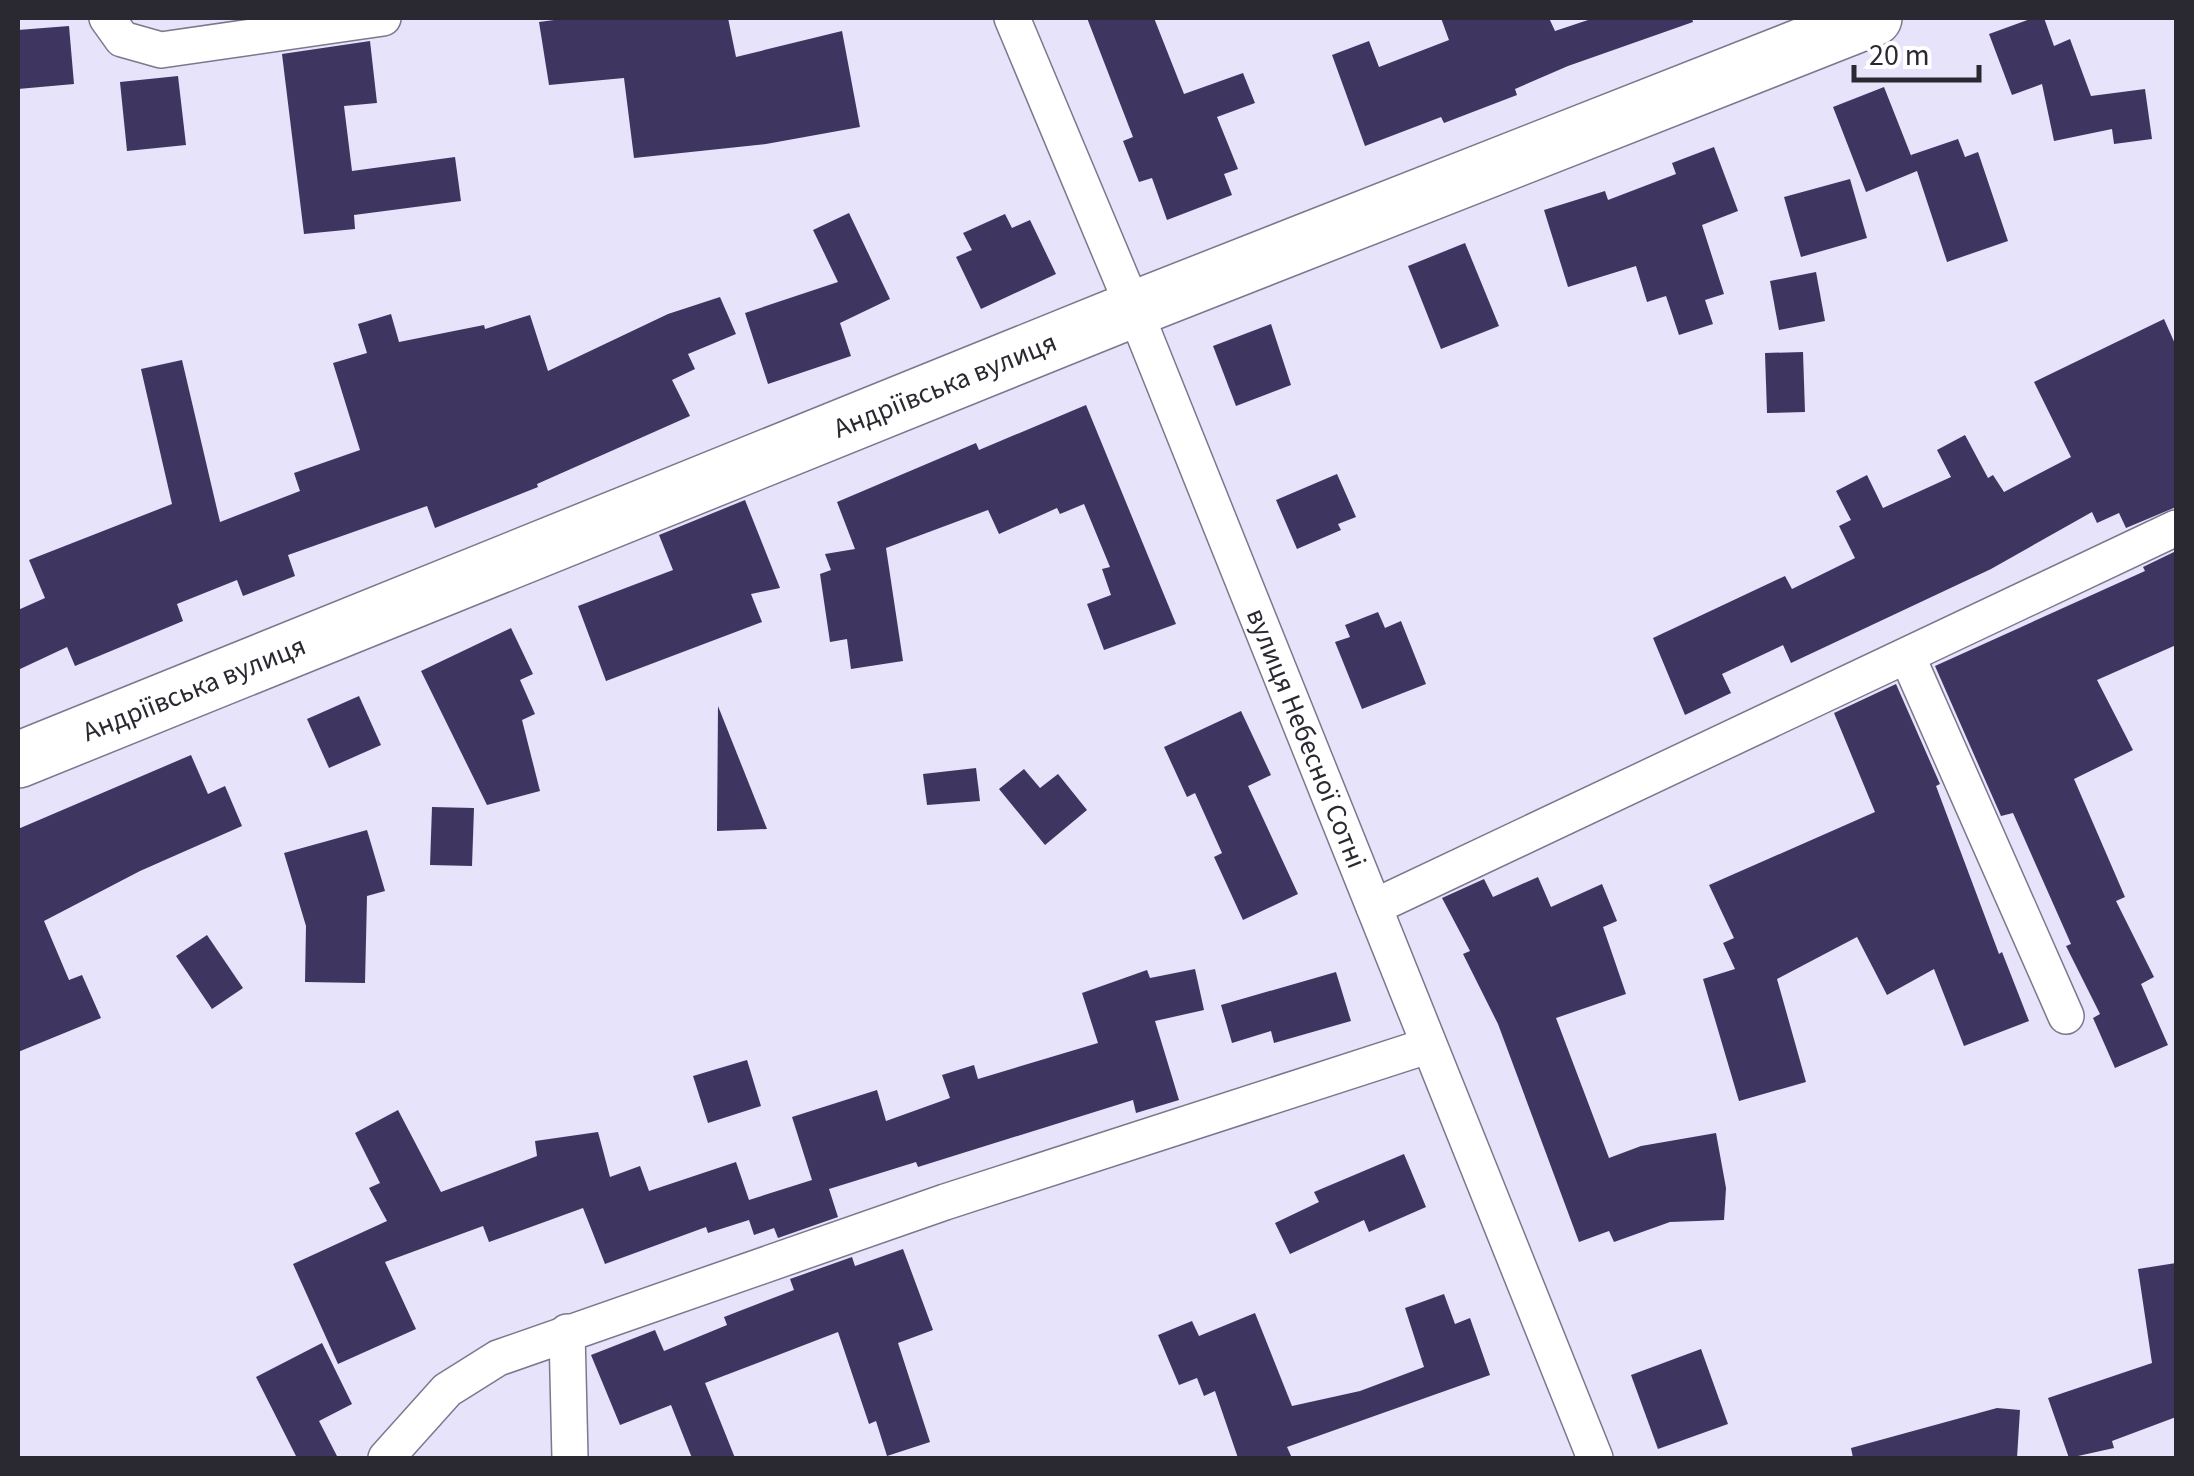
<svg xmlns="http://www.w3.org/2000/svg" width="2194" height="1476" viewBox="0 0 2194 1476" font-family="'Source Sans 3',sans-serif">
<style>
.building{fill:#3e3661}
.lines{fill:none;stroke-linecap:round;stroke-linejoin:round}
.minor-casing{stroke:#7b788d;stroke-width:38}
.primary-casing{stroke:#7b788d;stroke-width:58}
.minor{stroke:#fff;stroke-width:35}
.primary{stroke:#fff;stroke-width:55}
.labels{text-anchor:middle;dominant-baseline:central;stroke-width:10;stroke-linejoin:round;paint-order:stroke}
.street-label{font-size:28px;fill:#2a2932;stroke:#fff}
</style>
<rect width="100%" height="100%" fill="#e6e3fa"/>
<g class="building">
<polygon points="569,18 728,18 736,57 842,31 860,127 766,144 634,158 624,78 549,85 539,22"/>
<polygon points="1087,18 1154,18 1184,94 1243,73 1255,103 1217,117 1238,169 1224,174 1232,195 1167,220 1152,178 1139,182 1123,141 1133,137"/>
<polygon points="1441,18 1549,18 1555,31 1594,18 1692,18 1693,22 1568,66 1515,89 1517,95 1444,123 1441,117 1365,146 1332,55 1369,41 1379,67 1449,40"/>
<polygon points="2033,18 2044,18 2054,46 2070,39 2091,96 2145,89 2152,139 2114,144 2112,129 2054,141 2042,84 2012,95 1989,34"/>
<polygon points="69,26 74,84 18,89 18,30"/>
<polygon points="370,41 377,103 344,106 352,171 455,157 461,201 354,215 355,229 304,234 282,54"/>
<polygon points="178,76 186,145 127,151 120,82"/>
<polygon points="1884,87 1912,158 1911,155 1958,139 1965,157 1978,152 2008,241 1947,262 1917,171 1866,192 1833,107"/>
<polygon points="1714,147 1738,211 1702,225 1724,294 1705,300 1713,324 1679,335 1666,296 1647,302 1636,266 1568,287 1544,210 1605,191 1608,200 1676,174 1672,163"/>
<polygon points="1850,179 1867,238 1801,257 1784,197"/>
<polygon points="849,213 890,299 840,323 851,356 768,384 745,313 838,282 813,230"/>
<polygon points="1005,214 1012,228 1030,220 1056,274 981,309 956,257 972,250 963,233"/>
<polygon points="1465,243 1499,326 1441,349 1408,266"/>
<polygon points="1816,272 1825,321 1779,330 1770,281"/>
<polygon points="720,297 736,334 688,354 695,369 672,380 690,416 537,484 538,487 435,528 427,506 288,555 295,576 243,596 237,580 177,604 183,621 75,666 67,647 18,670 18,610 45,598 29,560 172,504 141,369 182,360 220,522 300,491 294,473 360,450 333,363 367,353 358,324 391,314 399,342 484,325 485,329 530,315 548,371 668,314"/>
<polygon points="2164,319 2176,346 2176,507 2126,528 2119,513 2097,523 2092,512 1991,569 1791,663 1783,645 1722,674 1731,693 1685,715 1653,638 1785,576 1792,589 1855,558 1839,526 1851,520 1836,491 1867,475 1883,508 1951,477 1937,450 1965,435 1988,478 1993,475 2004,492 2071,457 2034,382"/>
<polygon points="1271,324 1291,385 1236,406 1213,346"/>
<polygon points="1803,352 1805,412 1767,413 1765,353"/>
<polygon points="1086,405 1176,624 1104,650 1087,604 1111,595 1102,569 1110,567 1084,504 1060,514 1057,508 999,534 988,510 886,548 903,661 851,669 847,639 830,642 820,574 831,570 825,554 855,549 837,502 976,443 979,450"/>
<polygon points="1337,474 1356,517 1338,524 1341,530 1297,549 1276,500"/>
<polygon points="745,500 780,588 751,594 762,622 606,681 578,606 673,570 659,535"/>
<polygon points="2176,551 2176,645 2097,680 2133,750 2074,779 2125,897 2116,901 2154,977 2141,984 2168,1045 2115,1068 2093,1018 2100,1014 2066,946 2071,944 2013,813 2001,816 1935,666 2145,571 2143,567"/>
<polygon points="1378,612 1385,628 1401,621 1426,684 1362,709 1335,642 1350,637 1345,625"/>
<polygon points="511,628 533,674 520,680 535,714 522,720 540,791 487,805 421,671"/>
<polygon points="1896,684 1940,784 1936,786 1999,954 2002,952 2029,1021 1964,1046 1934,969 1887,995 1857,937 1777,979 1806,1082 1739,1101 1703,979 1735,969 1723,943 1734,938 1709,885 1875,812 1834,713"/>
<polygon points="359,696 381,745 329,768 307,719"/>
<polygon points="718,706 767,829 717,831"/>
<polygon points="1241,711 1271,775 1248,786 1298,894 1243,920 1214,857 1222,853 1195,793 1187,797 1164,747"/>
<polygon points="191,755 208,794 225,786 242,826 140,871 44,921 69,980 82,975 101,1018 18,1052 18,829"/>
<polygon points="976,768 980,801 927,805 923,774"/>
<polygon points="1024,769 1040,788 1058,774 1087,810 1045,845 999,789"/>
<polygon points="432,807 474,808 472,866 430,865"/>
<polygon points="367,830 385,891 367,896 365,983 305,982 306,926 284,853"/>
<polygon points="1538,877 1551,907 1602,884 1617,921 1603,927 1626,994 1556,1018 1609,1158 1641,1146 1716,1133 1726,1188 1724,1220 1670,1222 1614,1242 1609,1231 1579,1242 1498,1024 1463,954 1470,951 1442,898 1484,879 1493,897"/>
<polygon points="207,935 243,988 212,1009 176,956"/>
<polygon points="1195,969 1204,1010 1155,1021 1179,1100 1136,1113 1133,1100 918,1167 916,1162 829,1189 838,1217 778,1238 774,1228 754,1235 749,1220 708,1233 706,1227 605,1264 583,1208 489,1242 483,1226 385,1262 416,1329 338,1364 293,1264 387,1221 369,1188 380,1183 355,1133 398,1110 441,1192 537,1156 535,1141 598,1132 610,1177 640,1166 649,1191 736,1162 749,1200 812,1180 792,1117 877,1090 886,1121 950,1098 942,1075 974,1065 978,1079 1098,1043 1082,993 1147,970 1150,978"/>
<polygon points="1336,972 1351,1021 1274,1043 1271,1031 1232,1043 1221,1005"/>
<polygon points="747,1060 761,1106 708,1123 693,1076"/>
<polygon points="1404,1154 1426,1207 1369,1232 1364,1220 1290,1254 1275,1223 1319,1202 1314,1192"/>
<polygon points="903,1249 933,1330 898,1343 930,1442 887,1456 876,1421 869,1424 838,1332 705,1383 735,1458 692,1458 671,1405 620,1425 591,1355 655,1330 664,1351 727,1325 724,1317 794,1290 790,1279 852,1257 855,1266"/>
<polygon points="2176,1263 2176,1417 2112,1441 2114,1448 2069,1458 2048,1398 2152,1363 2138,1269"/>
<polygon points="1444,1294 1455,1324 1470,1318 1490,1375 1287,1447 1292,1458 1238,1458 1215,1391 1204,1396 1197,1378 1179,1385 1158,1335 1192,1321 1199,1336 1255,1313 1292,1406 1360,1391 1424,1367 1405,1308"/>
<polygon points="322,1343 352,1404 319,1421 338,1458 297,1458 256,1377"/>
<polygon points="1701,1349 1728,1424 1658,1449 1631,1375"/>
<polygon points="1997,1408 2020,1410 2017,1458 1853,1458 1851,1448"/>
</g>
<g class="lines">
<g class="minor-casing">
<g id="minor">
<polyline points="107,18 122,39 161,50 383,18"/>
<path id="s1" d="M1012,18L1134,309L1595,1458"/>
<polyline points="1908,658 2066,1016"/>
<polyline points="1374,907 2176,528"/>
<polyline points="567,1332 570,1458"/>
<polyline points="386,1458 447,1390 498,1358 945,1202 1427,1046"/>
</g>
</g>
<g class="primary-casing">
<g id="primary">
<path id="s2" d="M18,760L1134,309L1874,18"/>
</g>
</g>
<use href="#minor" class="minor"/>
<use href="#primary" class="primary"/>
</g>
<g class="labels">
<g class="street-label">
<text stroke="none"><textPath href="#s2" startOffset="1000">Андріївська вулиця</textPath></text>
<text stroke="none"><textPath href="#s2" startOffset="190">Андріївська вулиця</textPath></text>
<text stroke="none"><textPath href="#s1" startOffset="778">вулиця Небесної Сотні</textPath></text>
</g>
</g>
<rect width="2194" height="1476" fill="none" stroke="#2a2932" stroke-width="40"/>
<path d="M1854 65v15h125v-15" fill="none" stroke="#2a2932" stroke-width="5"/>
<text x="1869" y="65" font-size="30" fill="#2a2932" stroke="#ffffff" stroke-width="8" paint-order="stroke">20 m</text>
</svg>
